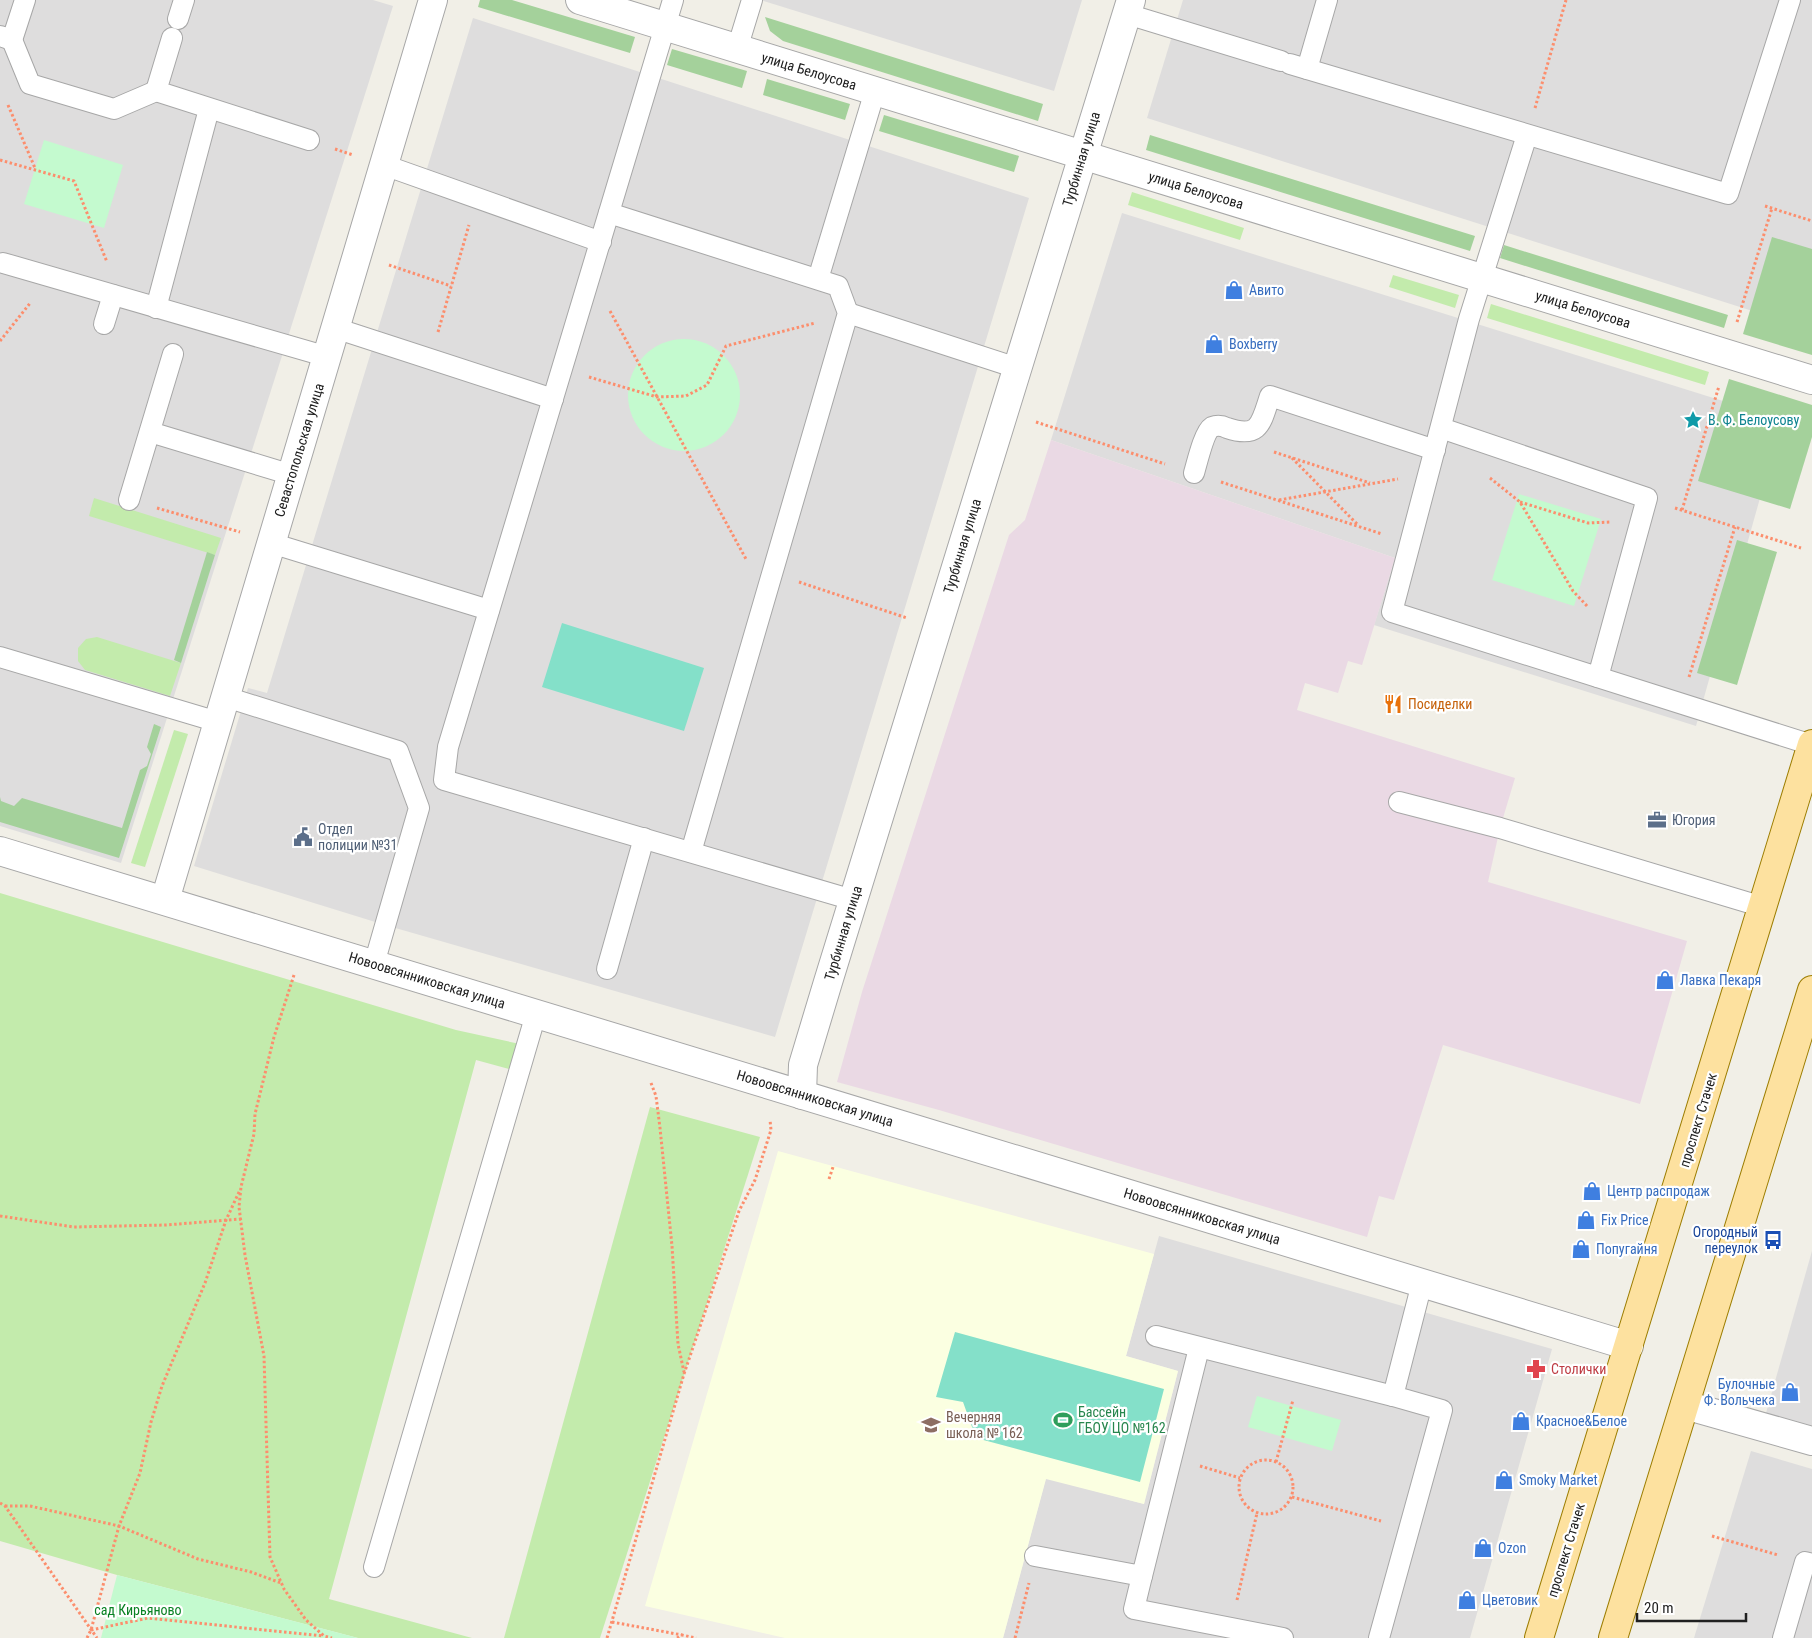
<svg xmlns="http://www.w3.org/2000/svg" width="1812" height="1638" viewBox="0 0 1812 1638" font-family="'Roboto Condensed',sans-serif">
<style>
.residential{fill:#dedddd}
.industrial{fill:#ead9e4}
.education{fill:#fbffe1}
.grass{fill:#c3ebac}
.forest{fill:#a4d19b}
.park{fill:#c4facf}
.pitch{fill:#84e0c9}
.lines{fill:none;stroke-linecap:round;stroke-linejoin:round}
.lane-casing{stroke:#a7a7a7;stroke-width:22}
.street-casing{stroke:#a7a7a7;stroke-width:30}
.primary-casing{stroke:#9c7d00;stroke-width:30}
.path{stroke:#fc8e6d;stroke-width:3;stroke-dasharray:2.5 2.5;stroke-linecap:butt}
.lane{stroke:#fff;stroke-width:20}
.street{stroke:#fff;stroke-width:28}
.primary{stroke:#fde19f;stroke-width:28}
.labels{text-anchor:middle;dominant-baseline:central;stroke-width:4.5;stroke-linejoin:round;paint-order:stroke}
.street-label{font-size:14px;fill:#202020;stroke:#fff}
.shop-label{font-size:14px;fill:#366cbe;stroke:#fff;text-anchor:start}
.culture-label{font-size:14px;fill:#0d838f;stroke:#fff;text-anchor:start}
.food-label{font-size:14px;fill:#c56008;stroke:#fff;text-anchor:start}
.service-label{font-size:14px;fill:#4e5e75;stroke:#fff;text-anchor:start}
.transit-label{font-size:14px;fill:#164399;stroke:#fff;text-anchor:end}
.health-label{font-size:14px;fill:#be3a42;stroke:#fff;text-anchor:start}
.leisure-label{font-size:14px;fill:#27864d;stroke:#fff;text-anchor:start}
.education-label{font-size:14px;fill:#785e54;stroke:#fff;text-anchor:start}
.park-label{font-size:14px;fill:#0a8224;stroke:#fff}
</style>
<rect width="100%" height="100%" fill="#f1efe7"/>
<g class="residential">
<polygon points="0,0 373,0 393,6 121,863 0,826"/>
<polygon points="760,0 1082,0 1054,91"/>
<polygon points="1183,0 1812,0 1812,330 1147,118"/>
<polygon points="473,18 1029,198 775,1037 385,925 194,866 248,688 267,693"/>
<polygon points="1122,213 1739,406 1769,466 1696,726 1374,625 1395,558 1051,440"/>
<polygon points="1159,1236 1552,1349 1470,1638 1003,1638 1046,1478 1144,1504 1178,1371 1126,1356"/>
<polygon points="1812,1251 1812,1426 1766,1413"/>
<polygon points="1751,1451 1812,1469 1812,1638 1694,1638"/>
</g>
<polygon class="industrial" points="1051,440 1395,558 1362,665 1348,661 1338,693 1305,683 1297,710 1515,778 1500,828 1488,882 1687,941 1640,1104 1443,1045 1394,1200 1379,1196 1367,1237 939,1110 837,1082 862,992 1009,535 1025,520"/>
<polygon class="education" points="778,1151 1154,1254 1126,1356 1178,1371 1144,1504 1046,1479 1003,1638 785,1638 645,1606"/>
<g class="grass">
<polygon points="1132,192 1244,228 1240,240 1128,205"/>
<polygon points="1393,275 1459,295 1455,308 1389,287"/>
<polygon points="1491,304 1709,372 1705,385 1487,318"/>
<polygon points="94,498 221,538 215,555 89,516"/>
<polygon points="97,637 181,663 170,696 85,670 78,661 78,648 86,639"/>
<polygon points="174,730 188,734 145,867 131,863"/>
<polygon points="0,893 456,1030 520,1044 509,1069 476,1060 329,1599 472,1638 358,1638 117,1575 0,1541"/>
<polygon points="650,1107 760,1137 600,1638 504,1638"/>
</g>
<g class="forest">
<polygon points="480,0 512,0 635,37 630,53 478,7"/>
<polygon points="765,17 1043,104 1038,121 783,41 770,31"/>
<polygon points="672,49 747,71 742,88 667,65"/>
<polygon points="767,79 850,104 845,120 763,95"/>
<polygon points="884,115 1019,156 1014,172 879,131"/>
<polygon points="1150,135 1475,236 1470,251 1146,150"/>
<polygon points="1772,237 1812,249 1812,355 1743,334"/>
<polygon points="1504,245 1728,315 1724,328 1500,258"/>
<polygon points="1729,379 1812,405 1812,437 1790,509 1698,481"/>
<polygon points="1737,540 1777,552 1737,685 1697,673"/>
<polygon points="207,552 215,555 181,663 174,660"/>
<polygon points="154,724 161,727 119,858 0,822 0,797 1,801 14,806 22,798 122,828 140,770 147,766 151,754 147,747"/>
</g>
<g class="park">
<polygon points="44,140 123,165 104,228 24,204"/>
<circle cx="684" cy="395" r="56"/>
<polygon points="1519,494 1601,519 1574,606 1492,580"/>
<polygon points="1257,1396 1341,1420 1332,1451 1248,1427"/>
<polygon points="117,1575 358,1638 101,1638"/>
</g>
<g class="pitch">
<polygon points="562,623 704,668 684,731 542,687"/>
<polygon points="955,1332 1164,1389 1140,1482 976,1438 963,1402 936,1397"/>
</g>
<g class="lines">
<g class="lane-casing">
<g id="lane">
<polyline points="673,0 448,747 444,780 853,900"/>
<polyline points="1127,14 1281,61"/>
<polyline points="178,19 184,0"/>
<polyline points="0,36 12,40 25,0"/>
<polyline points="172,38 156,91 309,140"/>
<polyline points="12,40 30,84 114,109 156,91"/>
<polyline points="737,49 752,0"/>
<polyline points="1290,64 1728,194 1790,0"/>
<polyline points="1307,69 1327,0"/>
<polyline points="1527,135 1469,319 1392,612 1812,745"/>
<polyline points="384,165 601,242"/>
<polyline points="609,213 838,286 848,313 691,852"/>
<polyline points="3,263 328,357"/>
<polyline points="818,279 875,91"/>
<polyline points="156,308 209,109"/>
<polyline points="848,313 1017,368"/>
<polyline points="104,324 113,295"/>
<polyline points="335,328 553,399"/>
<polyline points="1441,428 1647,498 1598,677"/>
<polyline points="150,432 292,475"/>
<path d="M1194,473C1197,463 1204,432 1212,427C1217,425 1223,426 1227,428C1260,439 1261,423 1270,396L1435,450"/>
<polyline points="129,500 173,354"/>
<polyline points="271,543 489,610"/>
<polyline points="0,657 218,722"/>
<polyline points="226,697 398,751 419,808 374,964"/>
<polyline points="1399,802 1500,828 1763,907"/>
<polyline points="607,969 644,838"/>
<polyline points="1156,1336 1393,1396 1442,1410 1379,1638"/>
<polyline points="1393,1396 1422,1283"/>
<polyline points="1035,1556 1142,1576 1199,1348"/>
<polyline points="374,1567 536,1014"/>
<polyline points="1142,1576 1134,1609 1283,1638"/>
<polyline points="1783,1638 1805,1562 1812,1564"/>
</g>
</g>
<g class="street-casing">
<g id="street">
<polyline points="580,0 1812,380"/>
<polyline points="0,851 1629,1346"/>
<polyline points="165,900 433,0"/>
<polyline points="802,1095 803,1065 828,982 1131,0"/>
<polyline points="1685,1405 1812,1441"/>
</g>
</g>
<g class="primary-casing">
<g id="primary">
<polyline points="1539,1638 1812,744"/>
<polyline points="1613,1638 1812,990"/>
</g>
</g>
<g class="path">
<polyline points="8,105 35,168"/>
<polyline points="1535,108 1566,0"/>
<polyline points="335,149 353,155"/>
<polyline points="0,160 74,181 107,262"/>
<polyline points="1765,206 1812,221"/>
<polyline points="389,265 451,286"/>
<polyline points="610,311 746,559"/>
<polyline points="1737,322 1772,208"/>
<polyline points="438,332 469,225"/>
<polyline points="0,341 31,302"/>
<polyline points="589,377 657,397 686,396 707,385 726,346 815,323"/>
<polyline points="1036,422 1165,464"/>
<polyline points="1274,452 1370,483"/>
<polyline points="1292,458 1358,525"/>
<polyline points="1490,478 1520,502 1573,591 1588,607"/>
<polyline points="1221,482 1382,534"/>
<polyline points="1279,500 1398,479"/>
<polyline points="1520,502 1588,523 1611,522"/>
<polyline points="157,508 240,532"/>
<polyline points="1675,508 1801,548"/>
<polyline points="1682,510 1719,386"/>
<polyline points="799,582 907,618"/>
<polyline points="1689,677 1735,527"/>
<polyline points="294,975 274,1037 255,1114 254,1134 241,1187 239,1207 245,1255 264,1356 270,1557 284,1589 306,1620 324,1636 332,1638"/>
<polyline points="651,1083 656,1096 660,1128 672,1246 678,1344 684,1372"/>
<polyline points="829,1179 833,1167"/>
<polyline points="0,1216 74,1227 166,1225 241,1219"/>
<circle cx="1266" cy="1487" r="27"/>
<polyline points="1276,1462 1293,1400"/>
<polyline points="1200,1466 1240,1478"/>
<polyline points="1292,1497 1381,1521"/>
<polyline points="0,1503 5,1506 97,1638"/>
<polyline points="5,1506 30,1506 119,1526 198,1559 251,1572 281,1583"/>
<polyline points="1712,1536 1778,1555"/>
<polyline points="1237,1600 1257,1513"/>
<polyline points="612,1622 682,1635"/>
<polyline points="91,1630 148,1618 323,1636"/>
<polyline points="87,1638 91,1630 119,1526 140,1473 151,1422 162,1386 205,1283 226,1220 240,1190"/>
<polyline points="607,1638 684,1374 739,1211 755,1180 771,1130 770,1120"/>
<polyline points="677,1638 682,1635 696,1638"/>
<polyline points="1015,1638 1029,1583"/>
</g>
<use href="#lane" class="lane"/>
<use href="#street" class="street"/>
<use href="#primary" class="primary"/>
</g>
<defs>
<g id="shop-bare" transform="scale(1.5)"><path d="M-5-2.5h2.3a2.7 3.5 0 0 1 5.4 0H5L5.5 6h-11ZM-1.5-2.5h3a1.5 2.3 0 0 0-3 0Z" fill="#3f7fe0" stroke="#fff" stroke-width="2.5" paint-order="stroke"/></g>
<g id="sight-bare" transform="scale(1.5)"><path d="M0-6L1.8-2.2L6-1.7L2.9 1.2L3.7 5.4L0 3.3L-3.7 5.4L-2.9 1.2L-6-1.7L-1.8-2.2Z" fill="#0f9aa8" stroke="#fff" stroke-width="2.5" paint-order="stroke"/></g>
<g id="restaurant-bare" transform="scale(1.5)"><path d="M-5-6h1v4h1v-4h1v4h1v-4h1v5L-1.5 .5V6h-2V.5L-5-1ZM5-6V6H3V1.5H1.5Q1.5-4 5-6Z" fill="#e8710a" stroke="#fff" stroke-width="2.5" paint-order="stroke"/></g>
<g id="office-bare" transform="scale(1.5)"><path d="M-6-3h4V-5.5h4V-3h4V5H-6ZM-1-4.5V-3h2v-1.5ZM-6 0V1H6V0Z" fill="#5c6f8a" stroke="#fff" stroke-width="2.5" paint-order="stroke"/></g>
<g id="civic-bare" transform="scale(1.5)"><path d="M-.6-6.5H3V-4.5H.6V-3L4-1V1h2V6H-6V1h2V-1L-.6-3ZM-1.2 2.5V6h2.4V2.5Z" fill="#5c6f8a" stroke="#fff" stroke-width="2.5" paint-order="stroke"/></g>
<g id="bus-bare" transform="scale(1.5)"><path d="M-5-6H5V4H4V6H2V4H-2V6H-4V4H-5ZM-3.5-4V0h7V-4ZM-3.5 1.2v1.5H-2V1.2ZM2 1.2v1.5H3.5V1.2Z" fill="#1a4fb4" stroke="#fff" stroke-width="2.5" paint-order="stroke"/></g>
<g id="pharmacy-bare" transform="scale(1.5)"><path d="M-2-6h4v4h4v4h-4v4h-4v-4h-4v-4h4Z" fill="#e0444e" stroke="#fff" stroke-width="2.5" paint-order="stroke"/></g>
<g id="stadium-bare" transform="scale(1.5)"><path d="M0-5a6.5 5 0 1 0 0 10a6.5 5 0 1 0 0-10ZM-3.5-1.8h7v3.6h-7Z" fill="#2e9e5b" stroke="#fff" stroke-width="2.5" paint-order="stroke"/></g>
<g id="school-bare" transform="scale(1.5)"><path d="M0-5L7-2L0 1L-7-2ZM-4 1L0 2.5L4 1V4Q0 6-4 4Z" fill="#8d6e63" stroke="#fff" stroke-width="2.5" paint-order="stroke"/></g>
</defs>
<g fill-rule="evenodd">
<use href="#shop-bare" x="1234" y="290"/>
<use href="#shop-bare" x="1214" y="344"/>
<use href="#sight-bare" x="1693" y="420"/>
<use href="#restaurant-bare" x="1393" y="704"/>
<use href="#office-bare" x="1657" y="820"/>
<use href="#civic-bare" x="303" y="837"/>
<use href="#shop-bare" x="1665" y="980"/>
<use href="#shop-bare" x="1592" y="1191"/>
<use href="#shop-bare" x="1586" y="1220"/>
<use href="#bus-bare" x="1773" y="1240"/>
<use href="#shop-bare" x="1581" y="1249"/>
<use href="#pharmacy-bare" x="1536" y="1369"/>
<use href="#shop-bare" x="1790" y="1392"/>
<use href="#stadium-bare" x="1063" y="1420"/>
<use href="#shop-bare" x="1521" y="1421"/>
<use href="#school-bare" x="931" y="1425"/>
<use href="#shop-bare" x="1504" y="1480"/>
<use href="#shop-bare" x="1483" y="1548"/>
<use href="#shop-bare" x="1467" y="1600"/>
</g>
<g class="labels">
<g class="street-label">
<text transform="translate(809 71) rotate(17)">улица Белоусова</text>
<text transform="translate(1081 159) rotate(-73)">Турбинная улица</text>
<text transform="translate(1196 190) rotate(17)">улица Белоусова</text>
<text transform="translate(1583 309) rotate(17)">улица Белоусова</text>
<text transform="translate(299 450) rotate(-73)">Севастопольская улица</text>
<text transform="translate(962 546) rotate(-73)">Турбинная улица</text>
<text transform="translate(843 933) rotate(-73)">Турбинная улица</text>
<text transform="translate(427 980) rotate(17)">Новоовсянниковская улица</text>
<text transform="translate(815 1098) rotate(17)">Новоовсянниковская улица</text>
<text transform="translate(1698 1120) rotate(-73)">проспект Стачек</text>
<text transform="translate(1202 1216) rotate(17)">Новоовсянниковская улица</text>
<text transform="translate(1566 1550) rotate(-73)">проспект Стачек</text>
</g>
<g class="shop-label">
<text x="1249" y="290">Авито</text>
<text x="1229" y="344">Boxberry</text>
<text x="1680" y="980">Лавка Пекаря</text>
<text x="1607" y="1191">Центр распродаж</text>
<text x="1601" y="1220">Fix Price</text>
<text x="1596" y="1249">Попугайня</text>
<text x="1775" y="1384" text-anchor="end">Булочные<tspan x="1775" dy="16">Ф. Вольчека</tspan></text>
<text x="1536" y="1421">Красное&amp;Белое</text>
<text x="1519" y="1480">Smoky Market</text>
<text x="1498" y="1548">Ozon</text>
<text x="1482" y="1600">Цветовик</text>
</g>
<g class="culture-label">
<text x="1708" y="420">В. Ф. Белоусову</text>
</g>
<g class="food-label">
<text x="1408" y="704">Посиделки</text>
</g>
<g class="service-label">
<text x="1672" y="820">Югория</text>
<text x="318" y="829">Отдел<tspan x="318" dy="16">полиции №31</tspan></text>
</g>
<g class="transit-label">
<text x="1758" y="1232">Огородный<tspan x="1758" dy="16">переулок</tspan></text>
</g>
<g class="health-label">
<text x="1551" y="1369">Столички</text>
</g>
<g class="leisure-label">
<text x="1078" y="1412">Бассейн<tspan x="1078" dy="16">ГБОУ ЦО №162</tspan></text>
</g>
<g class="education-label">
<text x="946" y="1417">Вечерняя<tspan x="946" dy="16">школа № 162</tspan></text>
</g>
<g class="park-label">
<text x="138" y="1610">сад Кирьяново</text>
</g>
</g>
<path d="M1637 1613v8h109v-8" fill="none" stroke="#202020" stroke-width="2.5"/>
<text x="1644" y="1613" font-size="15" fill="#202020" stroke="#ffffff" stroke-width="4" paint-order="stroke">20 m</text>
</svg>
